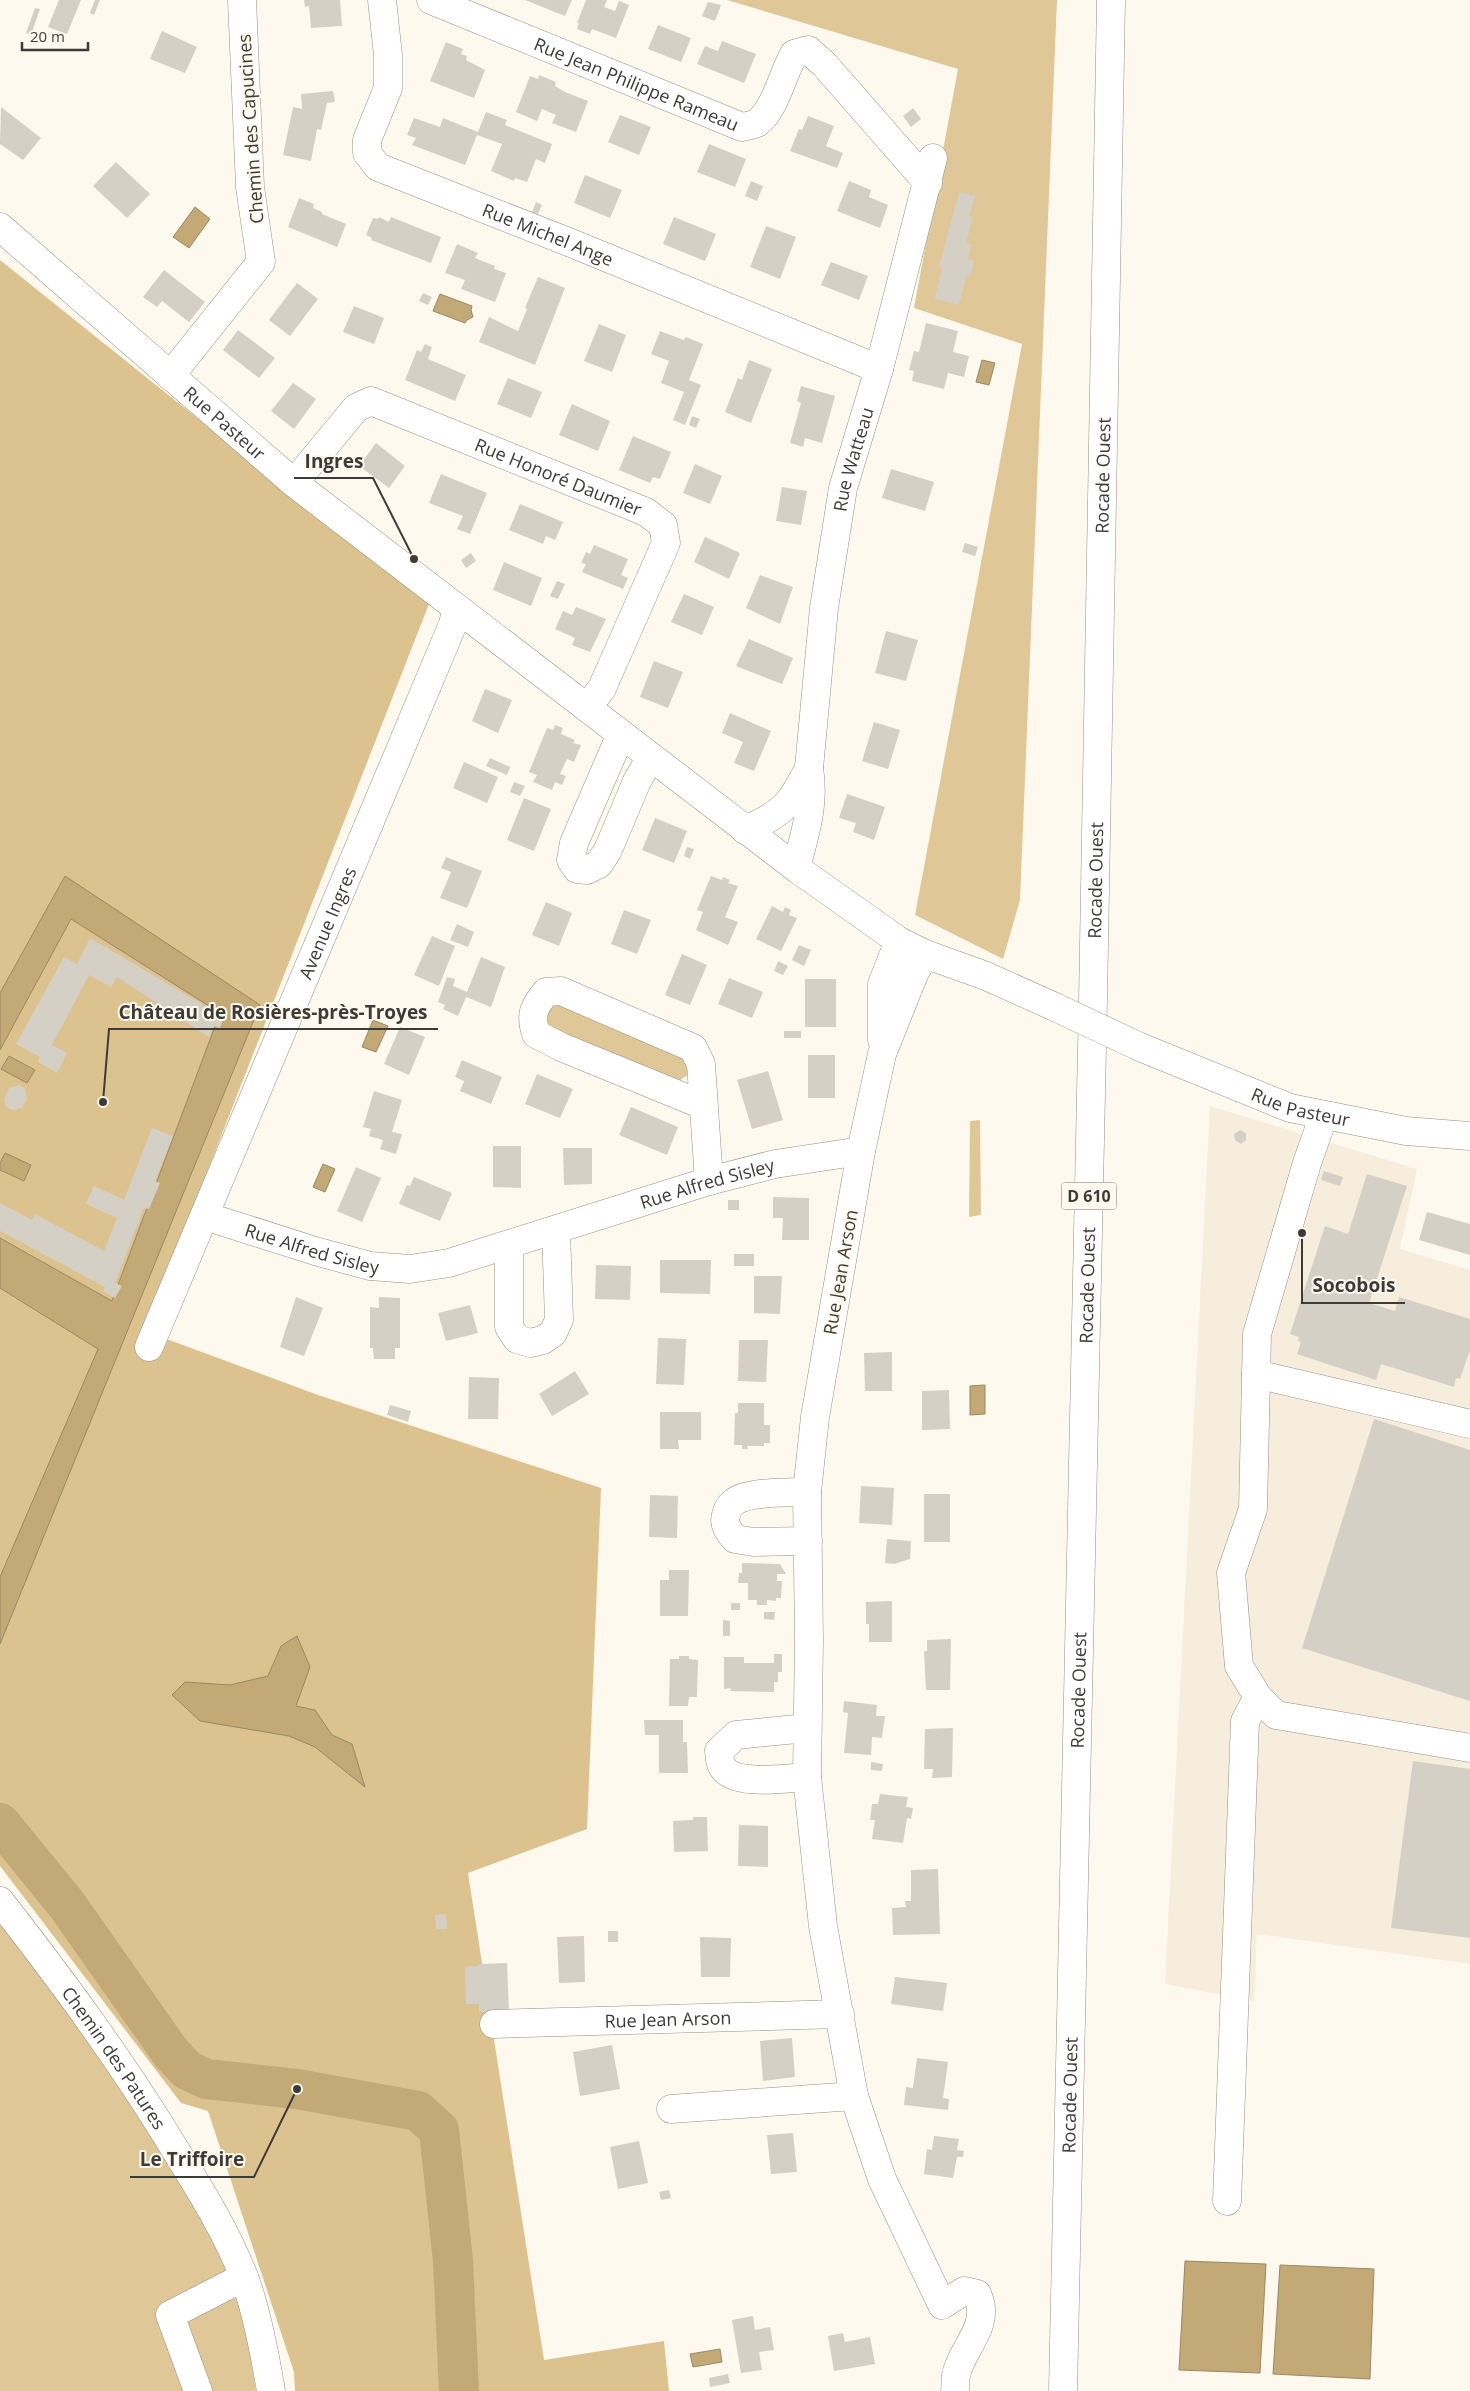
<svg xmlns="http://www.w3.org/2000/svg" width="1470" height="2391" viewBox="0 0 1470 2391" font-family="'Open Sans',sans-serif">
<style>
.built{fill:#f6eddc}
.green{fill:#dfc798}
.forest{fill:#dcc28f}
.water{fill:#c2a976;stroke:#9a8863}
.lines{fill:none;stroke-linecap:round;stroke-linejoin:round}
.river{stroke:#c2a976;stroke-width:40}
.building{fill:#d5d0c6}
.minor-casing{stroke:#949086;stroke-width:29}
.major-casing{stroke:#949086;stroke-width:29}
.minor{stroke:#fff;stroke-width:28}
.major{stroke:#fff;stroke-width:28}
.minor-bridge-casing{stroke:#949086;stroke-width:29;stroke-linecap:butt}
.minor-bridge{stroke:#fff;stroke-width:28}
.labels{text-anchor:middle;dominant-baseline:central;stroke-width:4;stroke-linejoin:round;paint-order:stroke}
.shield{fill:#fef9ee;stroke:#77746e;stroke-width:1}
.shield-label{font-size:16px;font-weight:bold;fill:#3d3b37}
.street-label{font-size:18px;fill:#3d3b37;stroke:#fef9ee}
.leader{fill:none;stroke:#3d3b37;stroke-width:2}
.callout-dot{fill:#3d3b37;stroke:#fef9ee;stroke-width:2}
.callout-label{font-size:19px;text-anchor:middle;font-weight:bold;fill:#3d3b37;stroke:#fef9ee;stroke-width:4;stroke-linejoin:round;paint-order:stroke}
</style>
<rect width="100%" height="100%" fill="#fef9ee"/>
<polygon class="built" points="1210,1106 1417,1169 1400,1249 1470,1270 1470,1964 1257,1934 1254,2001 1165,1984"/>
<g class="green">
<polygon points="727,0 1057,0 1020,900 1003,959 915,915 1022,344 914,308 958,69"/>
<polygon points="556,1000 688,1054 689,1074 676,1083 548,1033 544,1009"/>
<polygon points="980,1120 981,1215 969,1217 970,1121"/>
<polygon points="0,1926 9,1926 197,2201 243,2307 256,2391 0,2391"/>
</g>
<polygon class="forest" points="0,260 429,604 145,1331 318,1395 601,1488 587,1829 468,1873 544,2360 664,2341 669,2391 295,2391 294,2372 208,2111 181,2103 0,1866"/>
<g class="water">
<polygon points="195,207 210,219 189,248 173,237"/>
<polygon points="440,294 472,306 471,310 473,317 467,320 465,323 433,311"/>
<polygon points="982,360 995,363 989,385 976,382"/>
<polygon points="65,876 260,1005 0,1644 0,1577 98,1349 0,1288 0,1238 112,1301 220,1013 71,919 0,1050 0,993"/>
<polygon points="373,1020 388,1026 376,1052 362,1047"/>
<polygon points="9,1056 35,1070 27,1083 1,1069"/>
<polygon points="5,1153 31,1165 24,1181 0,1170 0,1163"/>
<polygon points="323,1164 335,1169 325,1192 313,1187"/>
<polygon points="985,1385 985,1414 970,1415 970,1386"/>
<polygon points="297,1636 310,1667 296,1706 315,1710 332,1735 352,1744 365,1787 315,1747 289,1736 200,1721 172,1695 185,1682 230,1685 268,1676 281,1646"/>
<polygon points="1185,2261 1266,2264 1260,2373 1179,2370"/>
<polygon points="1280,2265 1374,2269 1370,2379 1273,2374"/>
<polygon points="720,2349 722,2362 693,2367 690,2354"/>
</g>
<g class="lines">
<polyline class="river" points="0,1823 67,1905 171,2053 187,2070 206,2079 297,2089 418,2111 439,2130 453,2261 459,2391"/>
</g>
<g class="building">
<polygon points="59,0 81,0 67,34 48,27"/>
<polygon points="95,0 100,0 94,15 90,13"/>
<polygon points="304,0 340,0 342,26 311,28 309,6 305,7"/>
<polygon points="525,0 572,0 565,16"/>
<polygon points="586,0 607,0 604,7 615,11 619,1 629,5 616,38 592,29 590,34 577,29 579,23 577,23"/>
<polygon points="708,2 721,5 715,21 702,16"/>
<polygon points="35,8 40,9 31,35 26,33"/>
<polygon points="658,25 691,38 681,62 648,49"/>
<polygon points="162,31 197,47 185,73 150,59"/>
<polygon points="722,41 756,54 744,83 697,64 705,46 718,51"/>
<polygon points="446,42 463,49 461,54 467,56 466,60 485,70 474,98 430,81"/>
<polygon points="539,75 556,82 555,86 565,92 588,101 576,132 552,123 556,115 542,109 537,121 516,112 530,76 538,79"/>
<polygon points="333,91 335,102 327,103 321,130 317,129 311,161 283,155 293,107 302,109 301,94"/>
<polygon points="1,107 41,138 23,160 0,144"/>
<polygon points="913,108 921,119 911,127 903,116"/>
<polygon points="486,112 507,120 505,125 552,144 545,163 536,159 527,182 515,178 514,181 491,171 502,144 477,135 465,165 412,145 416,138 407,135 414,118 440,127 443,118 478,132"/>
<polygon points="620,115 651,127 639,155 608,142"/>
<polygon points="808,116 834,126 826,146 843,153 837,168 790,151 799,129 802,130"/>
<polygon points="709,144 746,159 735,187 697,172"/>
<polygon points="116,162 150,194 127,218 93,186"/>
<polygon points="585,175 622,190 610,218 574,203"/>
<polygon points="751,181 763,186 757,201 745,196"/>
<polygon points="849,181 871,190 869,197 888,205 880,228 837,211"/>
<polygon points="959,192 975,196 969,216 973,217 966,243 972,244 968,259 974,261 971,276 967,275 959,305 935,299 942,268 939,267"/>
<polygon points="299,198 314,204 313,208 322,212 322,214 346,224 337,247 288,227"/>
<polygon points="536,202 542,205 538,214 532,212"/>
<polygon points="379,217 389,222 391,217 441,237 431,263 371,240 372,238 366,235 373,218 378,219"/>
<polygon points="674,217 716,234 705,261 663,244"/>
<polygon points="766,226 796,237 780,279 750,267"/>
<polygon points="457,244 478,253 475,258 495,266 494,269 506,273 495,302 461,289 465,280 445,273"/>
<polygon points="831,262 868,276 859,300 821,285"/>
<polygon points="164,270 205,302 189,322 162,301 157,307 143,297"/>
<polygon points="538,277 565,288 535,365 479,342 489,317 518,331 527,309 525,308"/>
<polygon points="297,283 318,299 290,336 269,320"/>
<polygon points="423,293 432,297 428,305 419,301"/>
<polygon points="354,306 384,318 374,344 343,332"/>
<polygon points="926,323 958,331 953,352 969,356 964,377 948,373 944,389 912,381 914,371 909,370 914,351 919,352"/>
<polygon points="599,324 626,335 612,372 584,361"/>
<polygon points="238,330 275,358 259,378 223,350"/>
<polygon points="660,331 684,340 686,337 703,344 689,380 701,385 685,425 673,420 684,392 661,383 669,361 651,354"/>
<polygon points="425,344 432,347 428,359 466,375 455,401 405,380 417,350 421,352"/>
<polygon points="749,360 772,369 751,423 725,412 738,378 742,380"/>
<polygon points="508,378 542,392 531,418 497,404"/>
<polygon points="293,383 316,399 294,429 271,411"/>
<polygon points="801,386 835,396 822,443 805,438 803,447 790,443 801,403 797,401"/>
<polygon points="572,404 610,421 598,451 559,435"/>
<polygon points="692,416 700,419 696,428 689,425"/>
<polygon points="633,436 671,452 660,479 653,477 650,483 619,470"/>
<polygon points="376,443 405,466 389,488 359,466"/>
<polygon points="695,464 722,476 710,504 683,493"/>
<polygon points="891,469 934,482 925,511 882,498"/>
<polygon points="441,474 487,493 470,534 457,529 463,516 429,503"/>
<polygon points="782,487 807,491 801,525 776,521"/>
<polygon points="520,504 563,522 555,540 546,536 543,544 509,530"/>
<polygon points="705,537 740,553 729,579 694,562"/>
<polygon points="965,543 978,547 975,556 962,552"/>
<polygon points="594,545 628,559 621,575 628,578 623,589 582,572 586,564 581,563 586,552 590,554"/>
<polygon points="471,553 476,561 466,568 461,560"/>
<polygon points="504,562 542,578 531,606 493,590"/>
<polygon points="760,575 793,587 780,624 746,608"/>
<polygon points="557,581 565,584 558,599 550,596"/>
<polygon points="684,594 714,607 702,635 671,622"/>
<polygon points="576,607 606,619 590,652 572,645 575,638 555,629 563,611 572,615"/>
<polygon points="886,631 918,640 906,681 875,673"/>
<polygon points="749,639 793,658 782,684 736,666"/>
<polygon points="654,661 683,672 668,708 640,697"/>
<polygon points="485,689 512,700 498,733 472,721"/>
<polygon points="730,713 771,731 754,771 734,763 743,742 722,733"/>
<polygon points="874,722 900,730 888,769 862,761"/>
<polygon points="555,725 563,728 561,734 575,740 573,743 581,745 574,762 567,759 560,774 566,776 562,785 555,782 552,790 533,782 537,775 529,772 547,728 553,730"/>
<polygon points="490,758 510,767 507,775 486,766"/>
<polygon points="464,762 498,777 487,803 453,788"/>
<polygon points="514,782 525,786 520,796 510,792"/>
<polygon points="847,794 885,807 874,840 853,832 856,823 839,818"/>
<polygon points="524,798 551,809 534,851 507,840"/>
<polygon points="655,818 687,831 674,863 642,850"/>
<polygon points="687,847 694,849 690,859 684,856"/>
<polygon points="446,857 482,871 467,908 440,898 451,872 441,868"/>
<polygon points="711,876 722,880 723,877 730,880 728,883 738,886 725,917 738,922 728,945 696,930 703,912 697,910"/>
<polygon points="546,902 572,913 559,946 532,935"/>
<polygon points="772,906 783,912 785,907 791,910 789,915 797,918 781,951 756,939"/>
<polygon points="624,910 651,920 637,954 611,944"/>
<polygon points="457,924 474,932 468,947 450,940"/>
<polygon points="432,936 455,946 439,986 414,975"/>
<polygon points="90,938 212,1010 213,1006 225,1013 220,1028 213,1026 209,1037 117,977 111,987 89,975 52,1045 67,1053 57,1073 38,1062 40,1057 16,1044 64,957 77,964"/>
<polygon points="799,945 811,950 804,966 792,960"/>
<polygon points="682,954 707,965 690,1005 665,995"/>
<polygon points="481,957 505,967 491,1007 466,997 458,1016 443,1009 445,1005 438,1002 447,977 455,979 453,986 467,992"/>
<polygon points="778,961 788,966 783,975 774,971"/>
<polygon points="729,978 763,992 752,1018 718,1004"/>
<rect x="805" y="979" width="31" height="48"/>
<polygon points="400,1027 425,1037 409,1075 384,1064"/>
<rect x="784" y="1031" width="17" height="7"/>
<rect x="808" y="1055" width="27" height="43"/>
<polygon points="462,1060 502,1077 491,1104 460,1091 464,1081 455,1077"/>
<polygon points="768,1071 783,1120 752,1129 737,1080"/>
<polygon points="537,1074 573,1089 560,1118 525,1104"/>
<polygon points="19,1085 25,1088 27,1099 22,1108 13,1110 6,1107 4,1099 9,1088"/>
<polygon points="374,1091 402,1100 392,1132 402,1134 396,1154 380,1149 383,1140 369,1136 371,1129 363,1127"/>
<polygon points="631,1107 678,1127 667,1155 619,1135"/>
<polygon points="152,1128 173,1136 155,1181 160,1183 149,1209 144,1208 115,1283 122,1286 115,1298 103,1291 105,1287 0,1231 0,1203 32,1220 35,1214 104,1251 117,1218 86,1204 94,1186 124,1200"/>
<polygon points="1240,1130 1246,1133 1246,1140 1241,1144 1235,1140 1234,1134"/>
<polygon points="493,1146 521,1146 521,1188 493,1187"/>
<polygon points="563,1148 592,1148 592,1184 564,1185"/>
<polygon points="356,1167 381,1178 362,1222 337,1211"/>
<polygon points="1324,1171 1343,1177 1340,1186 1321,1180"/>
<polygon points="1367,1174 1407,1186 1369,1303 1395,1311 1399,1297 1470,1319 1470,1350 1460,1379 1456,1378 1454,1387 1381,1364 1376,1380 1297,1354 1301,1342 1298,1341 1299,1337 1290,1334 1325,1226 1348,1234"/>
<polygon points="414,1177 452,1193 440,1221 399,1204 407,1185 410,1186"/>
<polygon points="773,1197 809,1198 809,1240 782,1240 783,1218 773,1218"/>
<rect x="728" y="1200" width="11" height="10"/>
<polygon points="1427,1212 1470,1224 1470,1255 1419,1240"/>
<rect x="734" y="1254" width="20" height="12"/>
<polygon points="660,1260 711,1260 710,1294 660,1293"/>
<polygon points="596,1265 631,1266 630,1300 595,1299"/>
<polygon points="754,1276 782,1276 780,1314 754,1313"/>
<polygon points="296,1297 323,1308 304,1356 280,1347"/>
<polygon points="379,1297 400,1298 400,1348 395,1348 395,1359 374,1359 373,1348 370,1348 370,1307 379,1308"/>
<polygon points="470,1305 478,1333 446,1341 438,1313"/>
<polygon points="658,1338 686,1339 684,1385 656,1384"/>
<polygon points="739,1340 768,1340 766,1382 738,1381"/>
<polygon points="892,1352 892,1391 865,1391 864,1353"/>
<polygon points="575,1371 589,1394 552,1416 539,1394"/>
<polygon points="469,1377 499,1378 498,1419 468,1419"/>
<polygon points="949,1390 950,1429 922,1430 922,1391"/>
<polygon points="738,1403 764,1403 764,1425 770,1425 770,1443 764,1443 764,1446 747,1446 748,1449 742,1449 742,1445 734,1445 735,1413 738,1413"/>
<polygon points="390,1405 411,1411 408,1422 387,1415"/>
<polygon points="660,1412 701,1412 701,1440 678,1440 679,1449 660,1449"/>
<polygon points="1374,1419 1470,1450 1470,1701 1302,1648"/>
<polygon points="861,1486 894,1488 892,1525 859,1523"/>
<rect x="924" y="1494" width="26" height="48"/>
<polygon points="650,1495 678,1496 677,1538 649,1537"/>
<polygon points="887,1539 911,1541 910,1559 894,1564 885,1563"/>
<polygon points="742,1563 780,1564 786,1574 777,1574 777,1581 782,1581 781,1598 776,1598 776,1601 767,1600 767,1605 757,1605 757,1600 748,1600 748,1583 738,1583 739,1573 742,1573"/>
<polygon points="669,1570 689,1570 688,1616 660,1616 660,1580 669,1580"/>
<polygon points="892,1601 892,1642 869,1642 869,1624 866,1624 866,1602"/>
<rect x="731" y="1603" width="9" height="7"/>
<polygon points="764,1612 775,1612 774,1620 764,1619"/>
<polygon points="723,1620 730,1621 730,1636 723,1636"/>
<polygon points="951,1639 950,1690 926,1690 924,1651 927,1651 927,1640"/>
<polygon points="774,1654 782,1654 782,1672 778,1672 778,1682 774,1682 774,1692 730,1691 731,1688 724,1689 724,1657 744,1657 744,1663 774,1663"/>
<polygon points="679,1656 689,1656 689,1659 698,1660 697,1697 689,1697 688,1706 669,1706 670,1659 679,1659"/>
<polygon points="844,1701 877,1705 876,1716 885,1716 882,1738 872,1737 871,1755 844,1753 848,1713 843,1712"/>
<polygon points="644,1720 683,1720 683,1742 687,1742 688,1773 659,1773 659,1735 645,1735"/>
<polygon points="953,1728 952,1777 932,1778 933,1769 924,1769 925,1729"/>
<polygon points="1413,1761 1470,1769 1470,1938 1391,1928"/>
<polygon points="871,1762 883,1764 882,1771 871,1770"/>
<polygon points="880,1794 908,1797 906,1807 913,1808 911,1819 907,1818 903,1843 872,1839 875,1820 870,1820 872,1804 878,1804"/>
<polygon points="693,1817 707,1817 708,1851 674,1852 673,1821 693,1820"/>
<polygon points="739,1825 768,1826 768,1867 738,1866"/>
<polygon points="938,1869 940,1934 893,1935 892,1908 906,1907 905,1901 911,1901 911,1870"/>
<polygon points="446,1914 447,1929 436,1929 435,1915"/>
<rect x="608" y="1931" width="10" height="11"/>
<polygon points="584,1936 585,1982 559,1983 557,1937"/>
<polygon points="700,1937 731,1938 730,1977 701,1977"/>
<polygon points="507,1963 509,2011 479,2012 479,2004 466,2004 465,1967 478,1966 478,1964"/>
<polygon points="895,1977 947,1983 943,2011 891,2004"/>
<polygon points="792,2038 795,2077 763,2081 760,2041"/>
<polygon points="612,2045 620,2089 580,2096 573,2052"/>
<polygon points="917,2058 948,2062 943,2098 949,2099 948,2110 904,2105 906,2087 913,2088"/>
<polygon points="793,2133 797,2172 771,2174 767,2135"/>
<polygon points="934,2136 959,2139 957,2150 964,2151 963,2157 957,2157 953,2178 924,2174 927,2149 932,2150"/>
<polygon points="639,2141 648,2183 618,2189 610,2147"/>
<polygon points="669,2190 671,2198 661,2200 659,2192"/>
<polygon points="753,2316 755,2330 770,2327 774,2350 759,2352 762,2370 741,2373 732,2320"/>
<polygon points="843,2333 845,2342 870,2337 875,2364 834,2371 828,2336"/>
<polygon points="728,2374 730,2383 710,2387 709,2378"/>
</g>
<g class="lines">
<g class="minor-casing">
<g id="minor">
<path id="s1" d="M382,0L388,55V88L367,140V153L378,167L571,243L879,369"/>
<path id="s2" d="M431,0L742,127C747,126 753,125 757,123C775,110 783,73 794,54L808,50L824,64L928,183"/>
<path id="s3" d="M0,227L294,483L796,868L899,941L925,954L986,976L1055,1007"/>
<polyline points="170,376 261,262 250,187 242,0"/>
<path id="s4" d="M294,483L356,408L371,401L646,512L663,525L666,543L602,688L587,708"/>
<polyline points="621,734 574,843 571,860 577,869 587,870 599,864 608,850 637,781 651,757"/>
<path d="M745,830C783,814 791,804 809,768"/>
<path id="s5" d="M796,868C805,833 815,805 809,768L824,608L843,488L879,369L933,158"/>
<path d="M925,954L914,974L882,1054L861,1151L815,1417L807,1492L809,1640L807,1777L823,1926L854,2096L882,2179L942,2305L964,2291L977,2294C992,2326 962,2347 956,2375C955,2380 956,2386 955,2391"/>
<polyline points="882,1040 882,984 899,941"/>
<path id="s6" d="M1140,1047L1290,1108L1406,1131L1470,1136"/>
<path d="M703,1105L561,1047L536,1034C530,1015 533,1008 546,992L561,991L693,1048L701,1064L709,1181"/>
<polyline points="1324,1115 1307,1163 1257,1334 1253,1509 1231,1573 1239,1666 1258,1697 1276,1715 1470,1748"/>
<path id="s7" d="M205,1216L315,1251L370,1266L410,1269L449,1263L709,1181L775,1164L861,1151"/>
<polyline points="509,1245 509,1327 517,1339 530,1343 543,1340 553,1333 559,1320 556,1230"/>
<path id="s8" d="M149,1347L453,624L457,608"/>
<polyline points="1256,1374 1470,1424"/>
<path d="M807,1492C789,1493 748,1491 734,1502C730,1505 727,1510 726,1515C723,1525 729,1532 735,1539L754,1542L808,1541"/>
<path d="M807,1728L736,1735L719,1751C720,1755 719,1762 722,1766C733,1787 786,1778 807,1777"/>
<path id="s9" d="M0,1901C63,1982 123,2063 176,2151C201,2191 227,2233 244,2277C257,2311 265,2355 271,2391"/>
<path id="s10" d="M494,2024L840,2014"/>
<polyline points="671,2109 854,2096"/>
<polyline points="1227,2201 1245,1721 1258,1697"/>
<polyline points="198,2391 170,2315 244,2277"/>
</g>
</g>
<g class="major-casing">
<g id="major">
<path id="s11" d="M1063,2391L1093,1001L1111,0"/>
</g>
</g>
<use href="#minor" class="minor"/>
<use href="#major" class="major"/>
<g class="minor-bridge-casing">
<polyline id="minor-bridge" points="1055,1007 1140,1047"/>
</g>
<use href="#minor-bridge" class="minor-bridge"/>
</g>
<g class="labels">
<rect class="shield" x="1061.5" y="1182.5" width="55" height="27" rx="4"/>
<g class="shield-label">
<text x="1089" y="1196">D 610</text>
</g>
<g class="street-label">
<text stroke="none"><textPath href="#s2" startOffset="222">Rue Jean Philippe Rameau</textPath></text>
<text transform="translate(250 129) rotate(-94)">Chemin des Capucines</text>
<text stroke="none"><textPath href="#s1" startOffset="358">Rue Michel Ange</textPath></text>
<text stroke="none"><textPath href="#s3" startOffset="298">Rue Pasteur</textPath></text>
<text stroke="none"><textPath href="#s5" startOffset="414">Rue Watteau</textPath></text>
<text stroke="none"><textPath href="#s11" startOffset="1916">Rocade Ouest</textPath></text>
<text stroke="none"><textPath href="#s4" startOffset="316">Rue Honoré Daumier</textPath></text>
<text stroke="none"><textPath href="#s11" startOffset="1511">Rocade Ouest</textPath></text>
<text stroke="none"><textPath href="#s8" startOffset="460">Avenue Ingres</textPath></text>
<text stroke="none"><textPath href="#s6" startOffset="172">Rue Pasteur</textPath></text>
<text stroke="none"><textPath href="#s7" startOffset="522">Rue Alfred Sisley</textPath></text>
<text stroke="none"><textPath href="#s7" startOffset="112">Rue Alfred Sisley</textPath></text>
<text transform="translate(840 1272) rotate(-80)">Rue Jean Arson</text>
<text stroke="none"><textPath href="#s11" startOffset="1106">Rocade Ouest</textPath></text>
<text stroke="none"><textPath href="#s11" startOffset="701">Rocade Ouest</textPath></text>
<text stroke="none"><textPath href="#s10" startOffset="174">Rue Jean Arson</textPath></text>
<text stroke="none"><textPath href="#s9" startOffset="194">Chemin des Patures</textPath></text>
<text stroke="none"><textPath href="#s11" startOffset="296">Rocade Ouest</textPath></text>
</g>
</g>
<path class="leader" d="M414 559L373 478H294M103 1102L109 1029H438M1302 1233L1302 1303H1405M297 2089L254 2177H130"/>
<g class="callout-dot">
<circle cx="414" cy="559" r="5"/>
<circle cx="103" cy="1102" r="5"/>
<circle cx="1302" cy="1233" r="5"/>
<circle cx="297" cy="2089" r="5"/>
</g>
<g class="callout-label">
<text x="334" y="468">Ingres</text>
<text x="273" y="1019">Château de Rosières-près-Troyes</text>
<text x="1354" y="1292">Socobois</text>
<text x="192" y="2166">Le Triffoire</text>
</g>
<path d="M22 42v8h66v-8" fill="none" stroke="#3d3b37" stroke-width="2.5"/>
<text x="30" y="42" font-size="15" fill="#3d3b37" stroke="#fef9ee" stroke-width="4" paint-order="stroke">20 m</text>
</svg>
